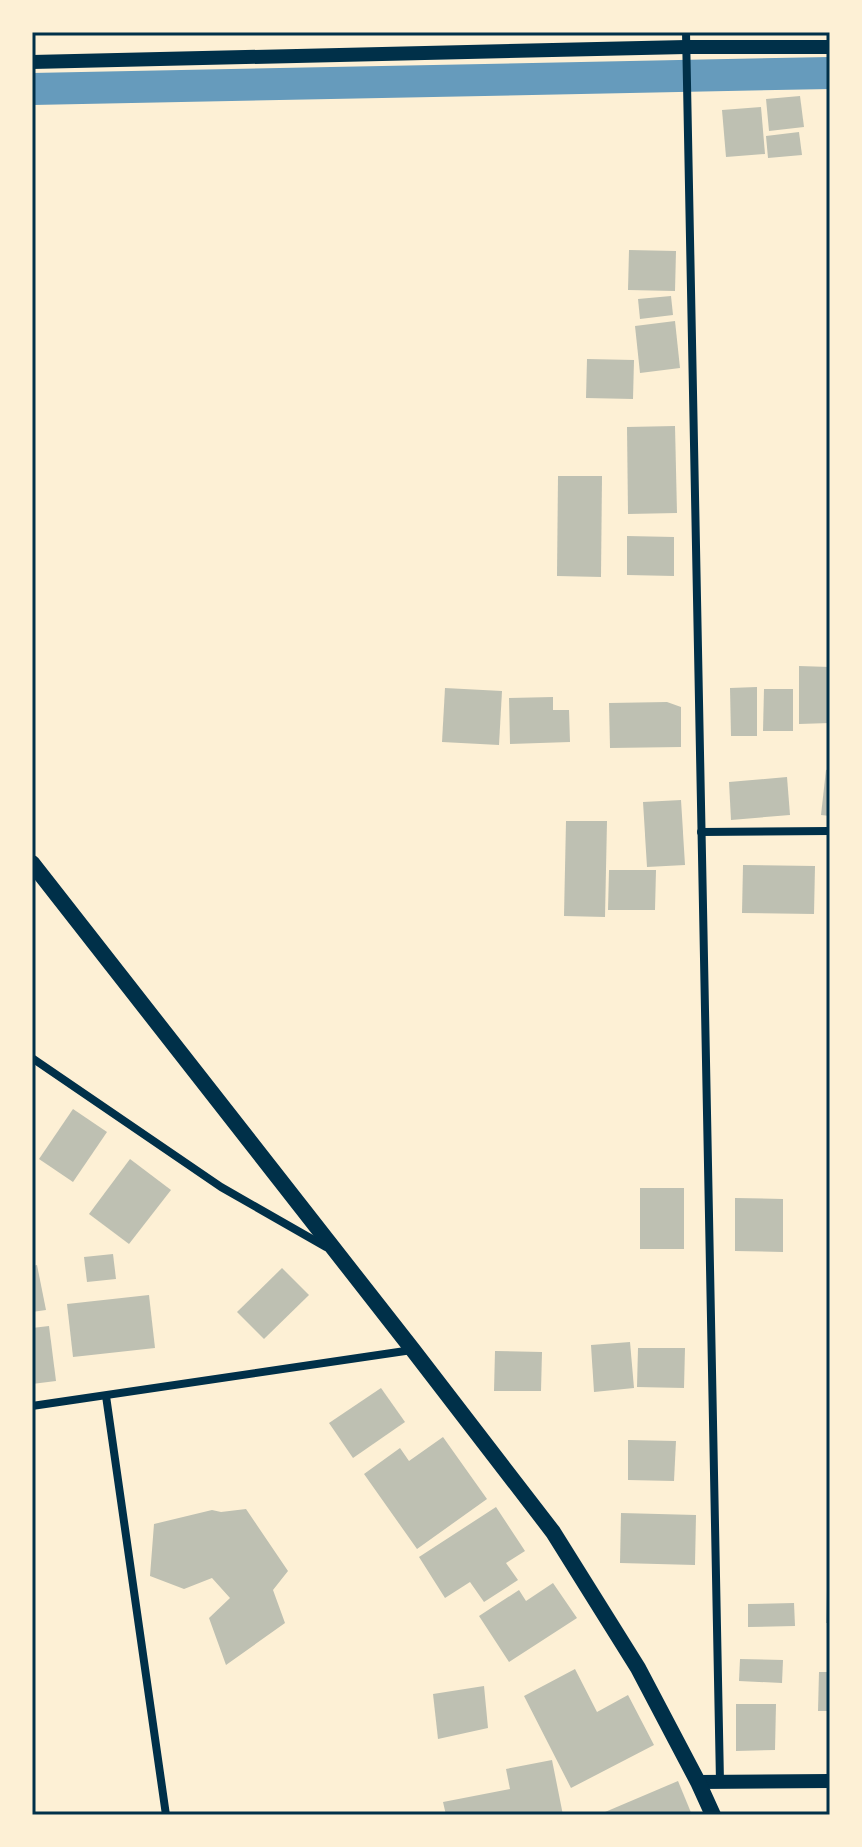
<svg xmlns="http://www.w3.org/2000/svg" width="862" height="1847" viewBox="0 0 862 1847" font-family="'Nunito Sans',sans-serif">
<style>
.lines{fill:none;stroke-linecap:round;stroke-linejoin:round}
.canal{stroke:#669bbc;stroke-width:32}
.building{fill:#bec0b2}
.minor{stroke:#003049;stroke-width:8}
.tertiary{stroke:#003049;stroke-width:14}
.secondary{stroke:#003049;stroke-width:16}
.neatline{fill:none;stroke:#003049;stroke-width:3}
</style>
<rect width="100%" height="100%" fill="#fdf0d5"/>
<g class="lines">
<polyline class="canal" points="32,89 830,73"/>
</g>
<g class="building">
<polygon points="800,96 804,127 769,131 766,99"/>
<polygon points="761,107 765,154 726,157 722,110"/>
<polygon points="799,132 802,155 768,158 766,136"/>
<polygon points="629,250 676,251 675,291 628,290"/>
<polygon points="671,296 673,315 640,319 638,299"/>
<polygon points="675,321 680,368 640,373 635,326"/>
<polygon points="587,359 634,360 633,399 586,398"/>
<polygon points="675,426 677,513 628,514 627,427"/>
<polygon points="558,476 602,476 601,577 557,576"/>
<polygon points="627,536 674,537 674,576 627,575"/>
<polygon points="799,666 830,667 830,723 799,724"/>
<polygon points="757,687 757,736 731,736 730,688"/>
<polygon points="445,688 502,691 499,745 442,742"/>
<polygon points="764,689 793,689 793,731 763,731"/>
<polygon points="553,697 553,710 569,710 570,742 510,744 509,698"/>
<polygon points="667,702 681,707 681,747 610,748 609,703"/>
<polygon points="830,769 830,816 821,815 826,770"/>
<polygon points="787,777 790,815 731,820 729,782"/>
<polygon points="681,800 685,865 647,867 643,802"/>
<polygon points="566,821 607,821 605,917 564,916"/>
<polygon points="743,865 815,866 814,914 742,913"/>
<polygon points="609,870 656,870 655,910 608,910"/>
<polygon points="73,1109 107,1132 73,1182 39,1159"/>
<polygon points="130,1159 171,1190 129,1244 89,1214"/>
<rect x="640" y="1188" width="44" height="61"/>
<polygon points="735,1198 783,1199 783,1252 735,1251"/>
<polygon points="113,1254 116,1279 87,1282 84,1257"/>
<polygon points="37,1265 46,1310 32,1312 32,1266"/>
<polygon points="282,1268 309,1295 264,1339 237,1312"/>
<polygon points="149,1295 155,1348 73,1357 67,1304"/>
<polygon points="49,1326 56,1381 32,1384 32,1328"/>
<polygon points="630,1342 634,1388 594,1392 591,1345"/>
<polygon points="638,1348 685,1348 684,1388 637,1387"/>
<polygon points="495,1351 542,1352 541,1391 494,1391"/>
<polygon points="381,1388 405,1422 353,1458 329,1423"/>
<polygon points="443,1437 487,1499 417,1549 364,1474 400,1448 409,1461"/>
<polygon points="628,1440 676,1441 674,1481 628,1480"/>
<polygon points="496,1507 525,1551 506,1563 518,1580 484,1602 470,1582 445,1598 419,1557"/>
<polygon points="246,1509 288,1571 273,1590 285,1623 226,1665 209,1618 230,1598 212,1578 184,1589 150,1576 154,1524 212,1510 221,1512"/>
<polygon points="621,1513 696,1515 695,1565 620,1563"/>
<polygon points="553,1583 577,1618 509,1662 479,1616 519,1590 526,1601"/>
<polygon points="827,1590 830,1590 830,1623 826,1623"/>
<polygon points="794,1603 795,1626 748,1627 748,1604"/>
<polygon points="740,1659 783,1660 782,1683 739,1681"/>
<polygon points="575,1669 597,1712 628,1695 654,1745 571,1788 524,1696"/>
<polygon points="819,1672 830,1672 830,1711 818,1711"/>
<polygon points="484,1686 488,1728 438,1739 433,1694"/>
<polygon points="736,1704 776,1704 775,1750 736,1751"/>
<polygon points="552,1760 563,1815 446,1815 443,1802 510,1789 506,1769"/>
<polygon points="678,1781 692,1815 598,1815"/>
</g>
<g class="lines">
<g class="minor">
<polyline points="686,32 720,1782"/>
<polyline points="701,832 830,831"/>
<polyline points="32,1058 221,1187 326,1247"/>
<polyline points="106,1396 166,1815"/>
<polyline points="32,1406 412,1350"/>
</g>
<g class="tertiary">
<polyline points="32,62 686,47 830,47"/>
<polyline points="698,1782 830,1781"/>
</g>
<polyline class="secondary" points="32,863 413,1350 553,1532 638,1668 698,1782 713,1815"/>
</g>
<rect width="862" height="1847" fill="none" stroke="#fdf0d5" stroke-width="68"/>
<rect x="34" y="34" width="794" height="1779" class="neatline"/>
</svg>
